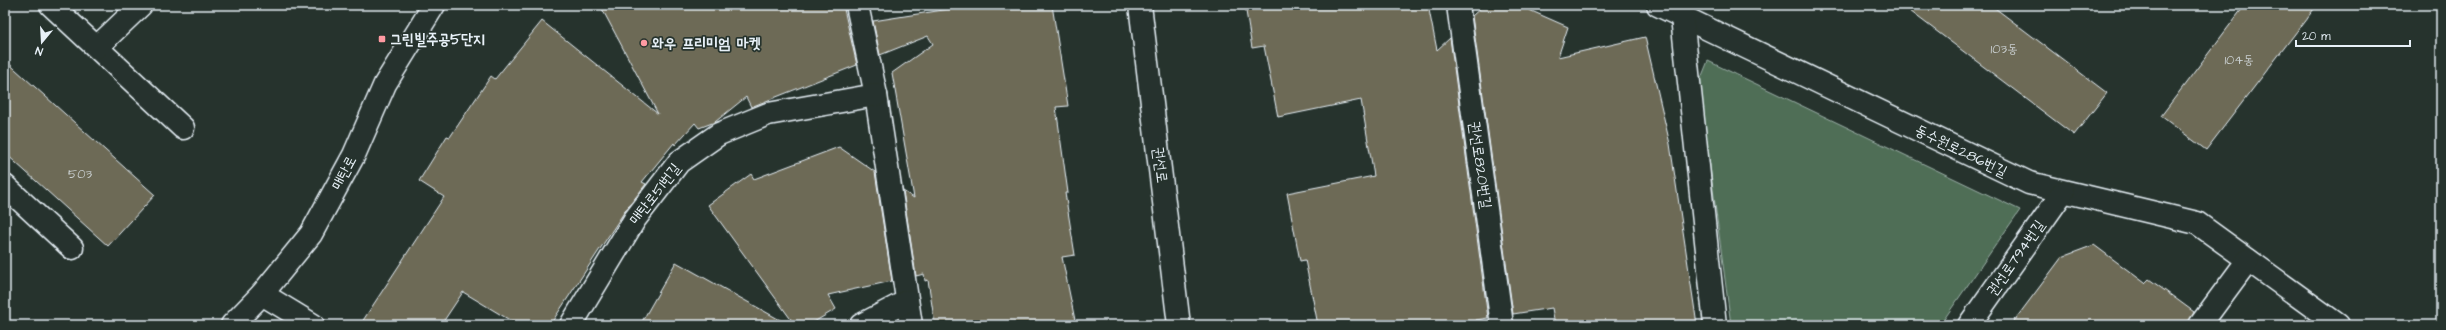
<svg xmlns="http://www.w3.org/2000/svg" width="2446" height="330" viewBox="0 0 2446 330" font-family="'Architects Daughter','Poor Story',sans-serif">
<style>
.green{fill:#4f6e57;stroke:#9cb0a8}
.building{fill:#6d6a56;stroke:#e8f1f8}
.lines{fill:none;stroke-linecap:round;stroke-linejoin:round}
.minor-casing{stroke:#e8f1f8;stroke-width:25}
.minor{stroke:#26332d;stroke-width:22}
.poi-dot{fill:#ff9aa2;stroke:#26332d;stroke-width:1.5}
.labels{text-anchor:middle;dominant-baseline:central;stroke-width:3.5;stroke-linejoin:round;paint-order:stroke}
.number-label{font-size:13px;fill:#c9cfd0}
.poi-label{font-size:15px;font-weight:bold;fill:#e8f1f8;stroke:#26332d;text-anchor:start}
.street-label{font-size:15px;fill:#e8f1f8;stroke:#26332d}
</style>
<rect width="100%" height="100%" fill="#26332d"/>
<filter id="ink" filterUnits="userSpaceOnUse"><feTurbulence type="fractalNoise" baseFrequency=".025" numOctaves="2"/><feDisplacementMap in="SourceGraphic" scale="8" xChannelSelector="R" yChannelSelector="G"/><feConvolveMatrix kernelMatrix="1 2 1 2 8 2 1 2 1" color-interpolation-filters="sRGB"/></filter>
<g filter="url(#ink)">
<polygon class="green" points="1708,61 2020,210 1940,325 1731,325 1699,83"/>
<g class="building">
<polygon points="600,5 843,5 857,65 751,107 746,97 715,122 699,128 695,123 675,145 674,143 642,182 646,184 625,211 550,325 518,325 463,292 441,325 360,325 444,197 419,181 447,136 450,137 491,76 495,79 542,21 658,114"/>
<polygon points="975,5 1052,5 1068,106 1056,107 1068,193 1065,193 1075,255 1062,257 1076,325 935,325 928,280 925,281 924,274 916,276 903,191 914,198 892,73 933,44 928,36 880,55 873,21"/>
<polygon points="1245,5 1428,5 1437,50 1450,38 1488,318 1476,320 1477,325 1318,325 1305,260 1300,261 1287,193 1374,176 1361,100 1278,117 1264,46 1252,48"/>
<polygon points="1484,5 1518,5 1568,27 1558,57 1645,37 1670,144 1697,325 1555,325 1552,308 1513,314 1472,16"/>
<polygon points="1902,5 1991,5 2107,93 2074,135"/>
<polygon points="2245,5 2317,5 2206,150 2161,116"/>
<polygon points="5,60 155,195 108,246 5,153"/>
<polygon points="839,147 875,172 892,281 828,295 836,309 809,325 795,325 708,205 751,174 754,179"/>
<polygon points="2094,245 2145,283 2149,279 2194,312 2188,325 2011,325 2062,257"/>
<polygon points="676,262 789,325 640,325"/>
</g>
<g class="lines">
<g class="minor-casing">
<g id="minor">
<polyline points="51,5 183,128"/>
<polyline points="857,5 876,95 911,325"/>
<polyline points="1140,5 1179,325"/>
<polyline points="1458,5 1502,325"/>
<polyline points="1658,5 2029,183 2197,223 2338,325"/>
<polyline points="1682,17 1715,325"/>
<polyline points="97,47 141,5"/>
<polyline points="5,186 72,248"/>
<polyline points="262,294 313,325"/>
<polyline points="232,325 262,294 311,234 354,155 385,84 434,5"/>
<polyline points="571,325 635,219 679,162 719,134 768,114 876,95"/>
<polyline points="861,325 907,301"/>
<polyline points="1969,325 2063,192"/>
<polyline points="2200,325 2248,260"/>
</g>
</g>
<use href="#minor" class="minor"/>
</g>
</g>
<g class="poi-dot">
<rect x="378" y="35" width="8" height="8" rx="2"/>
<circle cx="644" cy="43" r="4"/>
</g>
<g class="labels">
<g class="number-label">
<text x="2004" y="49">103동</text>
<text x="2239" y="60">104동</text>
<text x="80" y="174">503</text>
</g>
<g class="poi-label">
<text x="390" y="39">그린빌주공5단지</text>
<text x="652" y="43">와우 프리미엄 마켓</text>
</g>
<g class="street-label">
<text transform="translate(1961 151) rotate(26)">동수원로286번길</text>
<text transform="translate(1160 165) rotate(83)">권선로</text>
<text transform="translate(1480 165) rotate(82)">권선로820번길</text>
<text transform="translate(344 173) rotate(-62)">매탄로</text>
<text transform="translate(655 194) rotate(-52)">매탄로51번길</text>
<text transform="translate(2016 258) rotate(-55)">권선로794번길</text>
</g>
</g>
<rect width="2446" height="330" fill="none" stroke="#26332d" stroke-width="20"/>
<rect x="10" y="10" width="2426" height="310" fill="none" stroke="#e8f1f8" stroke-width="1.5" filter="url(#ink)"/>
<g transform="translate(42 42) rotate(198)" stroke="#26332d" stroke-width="3" paint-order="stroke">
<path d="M0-3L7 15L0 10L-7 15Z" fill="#e8f1f8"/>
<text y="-6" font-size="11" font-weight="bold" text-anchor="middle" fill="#e8f1f8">N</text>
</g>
<path d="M2296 40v6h114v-6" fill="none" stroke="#e8f1f8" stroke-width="2"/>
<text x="2302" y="40" font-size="12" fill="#e8f1f8" stroke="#26332d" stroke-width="3" paint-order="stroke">20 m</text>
</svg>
